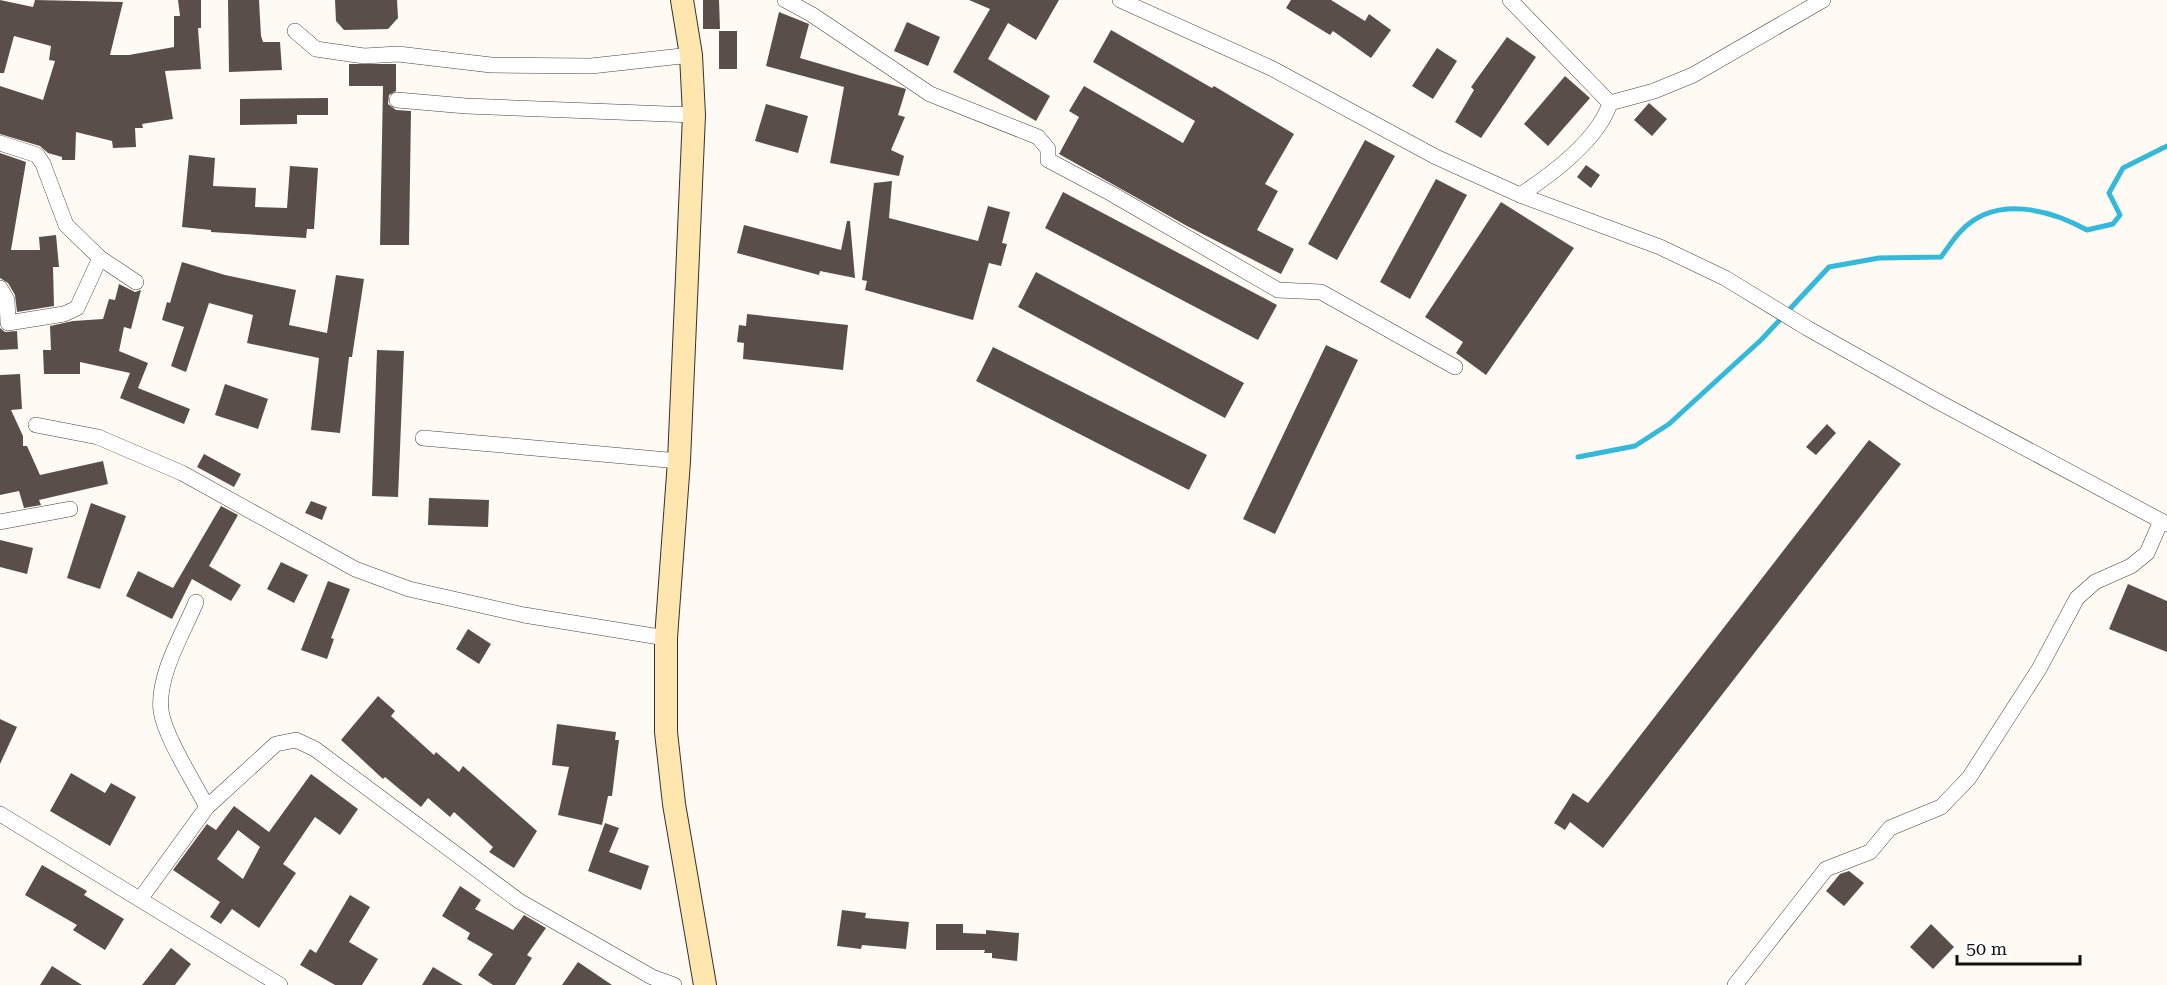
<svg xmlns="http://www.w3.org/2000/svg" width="2167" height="985" viewBox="0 0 2167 985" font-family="'Roboto Serif',serif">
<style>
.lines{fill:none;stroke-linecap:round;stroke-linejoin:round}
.stream{stroke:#33b9da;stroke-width:5}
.building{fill:#5a4e4b;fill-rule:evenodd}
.street-casing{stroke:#434343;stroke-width:16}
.secondary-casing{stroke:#323232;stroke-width:24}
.street{stroke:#fff;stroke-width:15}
.secondary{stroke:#ffe6ae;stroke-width:22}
</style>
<rect width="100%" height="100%" fill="#fffaf3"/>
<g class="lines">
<path class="stream" d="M1578,457L1635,446L1669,424L1761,340L1829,267L1879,258L1941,257C1947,249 1953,239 1961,231C1995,195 2049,209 2087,230L2113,224L2120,215L2109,193L2123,168L2167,146"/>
</g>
<g class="building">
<polygon points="0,0 33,7 35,0 123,2 110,55 129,55 174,47 174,16 180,16 178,0 201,0 201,28 198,28 201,69 165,71 173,119 142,124 143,128 135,128 136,147 113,148 112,141 76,132 75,160 62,160 62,157 48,153 40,146 0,134 0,86 43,100 55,61 49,60 51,46 14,36 4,73 0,73"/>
<polygon points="228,0 259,0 261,36 263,42 280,42 282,70 229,72"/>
<polygon points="335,0 397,0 398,18 388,29 344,30 336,21"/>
<polygon points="703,0 719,0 720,29 703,29"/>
<polygon points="969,0 1059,0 1036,40 1008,23 988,59 1050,96 1036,121 953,72 990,9"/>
<polygon points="1291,0 1331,0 1365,21 1369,14 1391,30 1371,58 1333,31 1330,35 1286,8"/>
<polygon points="779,12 809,24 800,58 906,89 898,115 905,117 891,150 904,156 899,176 830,163 844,87 766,66"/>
<polygon points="907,22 940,37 928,66 894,51"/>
<polygon points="1111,30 1212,88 1214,86 1294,134 1265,184 1278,191 1257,230 1294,249 1281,274 1187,226 1059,154 1079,117 1069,111 1084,86 1183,143 1195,121 1093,62"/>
<rect x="719" y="31" width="18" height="38"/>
<polygon points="1507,37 1536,57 1481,138 1455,122 1474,90 1471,87"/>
<polygon points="1437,48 1457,61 1433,99 1412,86"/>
<polygon points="349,64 396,64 396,91 389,95 388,104 396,110 411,111 409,245 380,245 383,86 349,86"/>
<polygon points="1565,76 1590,98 1548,146 1524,124"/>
<polygon points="328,98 328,115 297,115 297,124 240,125 240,99"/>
<polygon points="1649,103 1667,119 1652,136 1634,120"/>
<polygon points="766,104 808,116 798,153 755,141"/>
<polygon points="1365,140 1395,156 1337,260 1308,244"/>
<polygon points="0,153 26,162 11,250 40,250 39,237 56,235 59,267 53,267 54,306 17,312 15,295 8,283 0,278"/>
<polygon points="189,155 215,158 213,186 256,188 255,207 287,208 290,166 318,168 314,229 307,229 306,238 211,232 211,230 182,227"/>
<polygon points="1586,165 1600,175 1591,188 1577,177"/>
<polygon points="1436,179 1467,195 1410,299 1380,282"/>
<polygon points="892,181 889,218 978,241 988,206 1010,212 1002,243 1007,244 1001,266 989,263 973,320 865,290 867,281 862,280 874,183"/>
<polygon points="1063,192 1277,305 1258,340 1045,228"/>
<polygon points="1501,202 1574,248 1486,375 1456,353 1463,342 1425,317"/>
<polygon points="847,221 850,221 855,278 820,271 819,275 737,253 744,225 841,250"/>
<polygon points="182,262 225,275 296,290 289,325 327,333 336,275 364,279 352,357 349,357 340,433 311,430 319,358 247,343 253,315 209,303 186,372 171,366 184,327 162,320 167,302 170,303"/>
<polygon points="1036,272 1244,383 1225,418 1018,307"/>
<polygon points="119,284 135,292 141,290 131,329 124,327 119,351 148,363 138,388 190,409 184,424 120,398 130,373 80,362 80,374 44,374 43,350 51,350 50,326 73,321 103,319 109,299 115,300"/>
<polygon points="747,314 848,325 843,370 743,359 744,343 737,342 739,325 746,326"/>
<polygon points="0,328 5,332 17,331 18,349 0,350"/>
<polygon points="1326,345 1358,360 1275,534 1243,519"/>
<polygon points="993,347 1207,455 1189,490 976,381"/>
<polygon points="377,350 404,351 398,497 372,496"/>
<polygon points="20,374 22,409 11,410 23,436 23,446 27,446 40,475 103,461 108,484 39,500 41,505 24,508 19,491 0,495 0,375"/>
<polygon points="225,384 268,399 258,429 215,415"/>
<polygon points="1827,424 1836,433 1816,455 1806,447"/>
<polygon points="1869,440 1901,464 1603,848 1570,822 1565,830 1554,823 1573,793 1588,803"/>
<polygon points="204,454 241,474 234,487 197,467"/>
<polygon points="429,498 489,500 488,527 428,525"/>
<polygon points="311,501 327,507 322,520 305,513"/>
<polygon points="91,503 126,516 100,589 67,578"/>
<polygon points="221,506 238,515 209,566 241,585 231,601 192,579 172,619 126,596 138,571 173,588"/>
<polygon points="0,540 33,548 27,574 0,567"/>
<polygon points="281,562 308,575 294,603 267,589"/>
<polygon points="328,581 350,589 331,638 334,639 327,659 301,650"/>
<polygon points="2128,584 2167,601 2167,652 2109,629"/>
<polygon points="468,629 491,644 479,664 456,649"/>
<polygon points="378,696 395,711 391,716 434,755 436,752 459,772 463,766 537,831 514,868 489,852 493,847 454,812 450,817 428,798 421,807 385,777 383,779 341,740"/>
<polygon points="0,719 17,727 0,764"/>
<polygon points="557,724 616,732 615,740 619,740 612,796 608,796 602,825 558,815 569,767 552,765"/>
<polygon points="71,773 105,793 111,783 136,797 110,846 50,811"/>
<path d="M311,774L358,809L340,835L315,817L283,864L296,873L259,928L232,909L221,924L210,917L220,902L173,870L207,824L216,830L234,806L269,832ZM238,830L260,847L243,879L217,859Z"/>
<polygon points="605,823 619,828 609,852 649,866 641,890 588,871"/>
<polygon points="42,865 87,891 84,895 124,919 105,950 73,930 77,925 25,895"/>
<polygon points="1849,871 1864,883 1844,906 1826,891 1840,874"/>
<polygon points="460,886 481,900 475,909 513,930 524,915 546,928 527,955 532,958 515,985 493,985 478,975 493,954 467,939 470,933 442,916"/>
<polygon points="350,895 370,907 349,942 378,959 362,985 335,985 300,965 310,949 316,953"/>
<polygon points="842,910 866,913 865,918 909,922 906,949 862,945 861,949 837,946"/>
<polygon points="936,924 963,924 963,933 986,934 986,930 1019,933 1017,961 992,958 992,953 984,953 985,950 936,950"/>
<polygon points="1931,924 1954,947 1933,969 1910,947"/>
<polygon points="171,948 191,964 175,985 142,985"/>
<polygon points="578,962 612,985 562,985"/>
<polygon points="52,966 82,985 40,985"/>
<polygon points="433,967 463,985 422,985"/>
</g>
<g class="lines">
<g class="street-casing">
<g id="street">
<polyline points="785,0 811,14 930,94 1038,137 1048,149 1048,160 1112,194 1278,290 1321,292 1455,367"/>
<polyline points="1120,0 1273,69 1436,157 1520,195 1660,247 1725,278 1807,328 1935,400 2167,524"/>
<path d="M1510,0L1610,103C1599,139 1551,175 1520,195"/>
<polyline points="295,31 316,49 364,56 398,54 491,65 591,66 691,55"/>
<polyline points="397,100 466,106 694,115"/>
<polyline points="1610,103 1654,91 1693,75 1823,0"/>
<polyline points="0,143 37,155 43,164 66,225 100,258 136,282"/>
<polyline points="0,288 7,300 8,323 64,314 77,308 100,258"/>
<polyline points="36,425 98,437 182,473 355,569 409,589 524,615 666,638"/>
<polyline points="423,438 679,461"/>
<polyline points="0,522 70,509"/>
<path d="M196,602C183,634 157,675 161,711C165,737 194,782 207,807"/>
<polyline points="0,814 280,985"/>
<polyline points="141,898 207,807 276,744 296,740 315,749 519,901 652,977 674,985"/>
<polyline points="1735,985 1826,869 1870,852 1890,828 1941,807 1969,778 2039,669 2077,598 2095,582 2131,566 2147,553 2161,521"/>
</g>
</g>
<g class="secondary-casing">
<polyline id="secondary" points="682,0 691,55 694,115 679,461 666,638 666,732 674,804 705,985"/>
</g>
<use href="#street" class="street"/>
<use href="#secondary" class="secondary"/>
</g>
<path d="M1957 955v9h123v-9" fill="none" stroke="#101010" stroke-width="3"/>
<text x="1966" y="955" font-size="18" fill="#101010" stroke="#ffffff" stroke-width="4.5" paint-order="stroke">50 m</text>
</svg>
